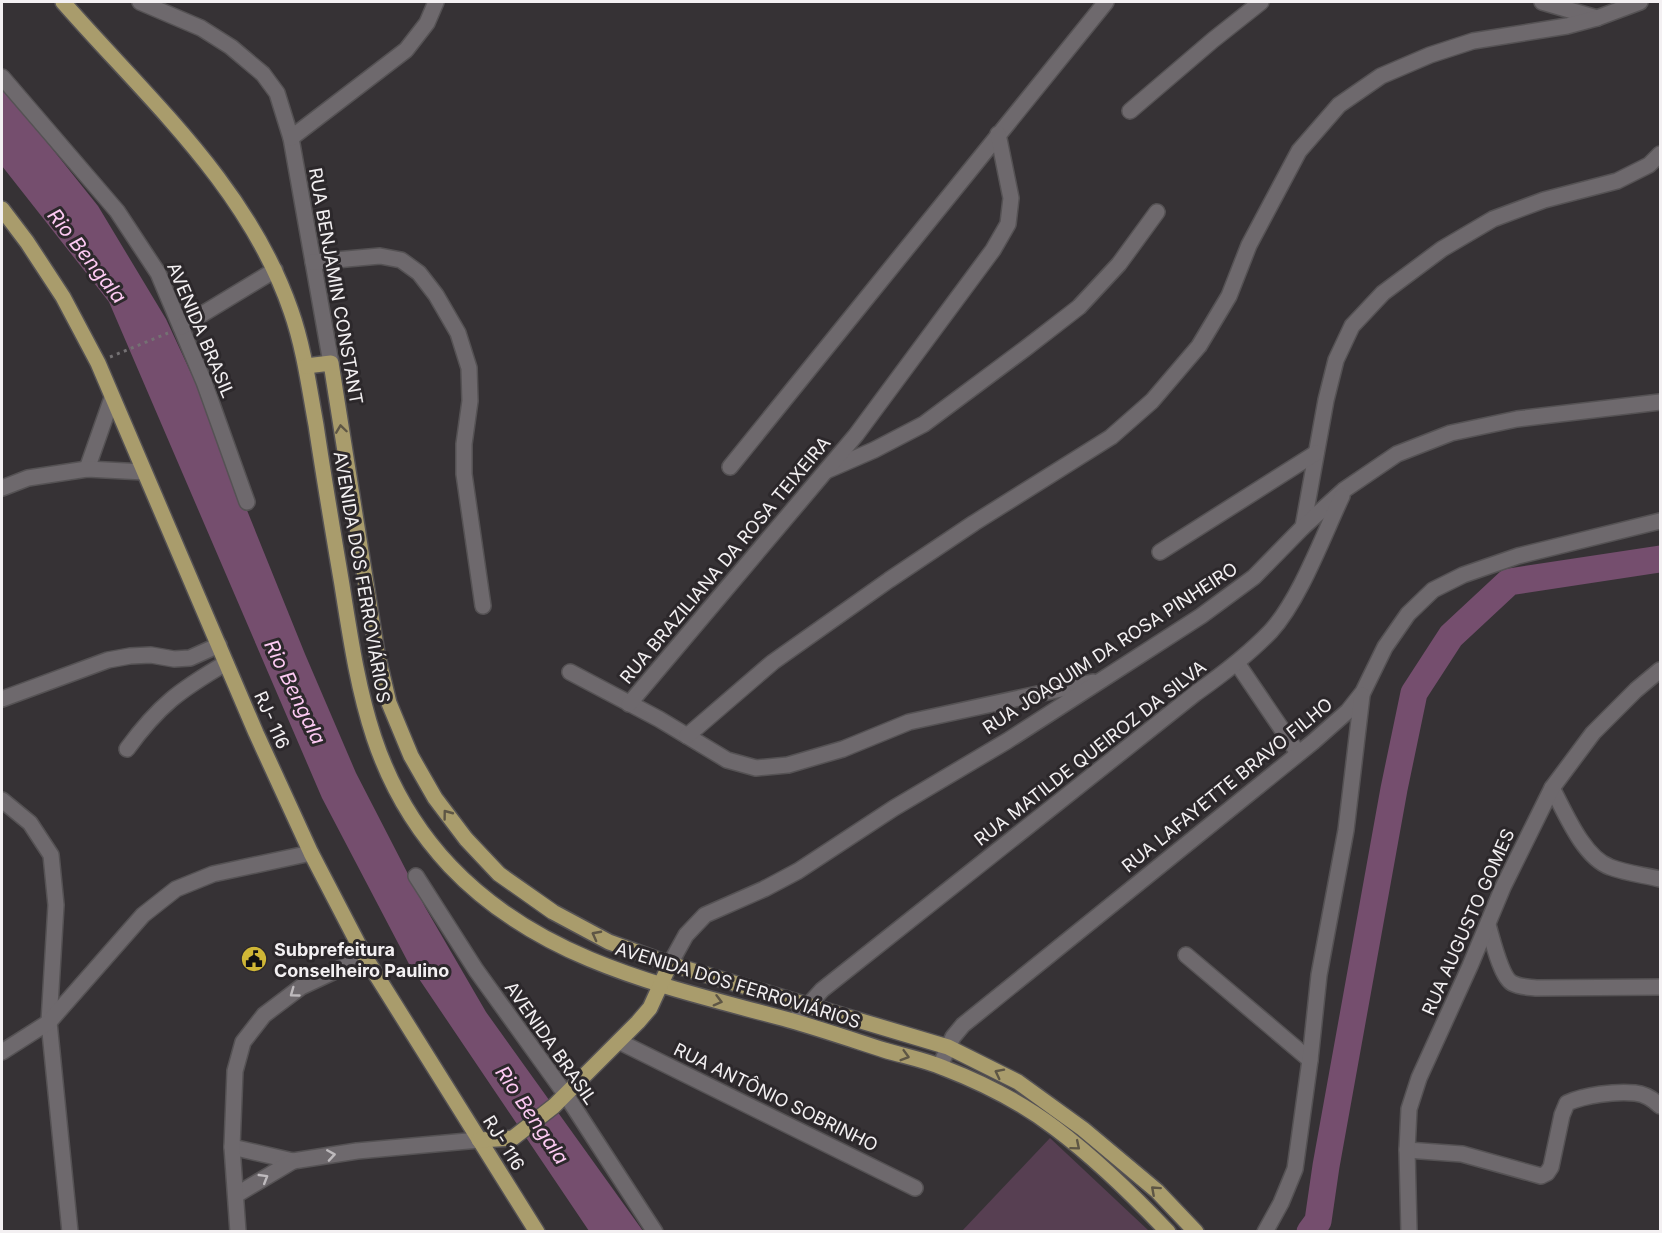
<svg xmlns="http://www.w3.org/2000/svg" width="1662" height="1233" viewBox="0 0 1662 1233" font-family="Inter,sans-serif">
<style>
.green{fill:#573f52}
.water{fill:#754e6e}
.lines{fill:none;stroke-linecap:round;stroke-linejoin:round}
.river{stroke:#754e6e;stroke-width:27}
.minor-casing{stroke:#555254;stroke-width:18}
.major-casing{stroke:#555254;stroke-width:18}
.path{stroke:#747173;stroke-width:3;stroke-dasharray:3 4.5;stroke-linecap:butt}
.minor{stroke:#6e696d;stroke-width:15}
.major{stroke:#a99c6c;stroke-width:15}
.oneway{stroke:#5e5645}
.oneway2{stroke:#bebabd}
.labels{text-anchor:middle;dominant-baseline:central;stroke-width:6;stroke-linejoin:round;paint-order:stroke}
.street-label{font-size:18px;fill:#f3f0f2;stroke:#2c282b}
.poi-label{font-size:18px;font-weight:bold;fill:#f3f0f2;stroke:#2c282b;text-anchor:start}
.water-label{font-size:20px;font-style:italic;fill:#fdcaf3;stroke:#2c282b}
</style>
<rect width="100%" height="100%" fill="#363235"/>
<polygon class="green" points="1050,1138 1149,1231 962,1231"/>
<polygon class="water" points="2,86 98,206 166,319 196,384 305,654 356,773 425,907 486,1012 643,1231 589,1231 409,964 322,798 109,302 2,166"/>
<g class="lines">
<polyline class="river" points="1310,1232 1318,1221 1326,1166 1394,789 1414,693 1451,636 1509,582 1660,559"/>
<g class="minor-casing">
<g id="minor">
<polyline points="140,2 201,28 231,47 263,74 277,93 291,138 331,363"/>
<polyline points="1542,2 1597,18"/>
<polyline points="2,77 117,211 158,273 204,382 247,502"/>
<polyline points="1130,111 1213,40 1261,2"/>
<polyline points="291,138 406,50 427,23 436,2"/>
<polyline points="313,262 380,256 401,260 419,273 436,295 458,333 469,368 470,401 464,444 464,474 483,606"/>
<polyline points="181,327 275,270"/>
<polyline points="730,467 1106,2"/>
<polyline points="87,469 112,398"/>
<polyline points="828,470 874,450 924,424 1026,348 1079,307 1119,264 1157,212"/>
<polyline points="2,488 28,478 87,469 144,472"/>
<polyline points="1303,527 1326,400 1336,360 1352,326 1383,293 1442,249 1493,219 1544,200 1617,181 1649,165 1660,154"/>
<polyline points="1160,552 1316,453"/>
<polyline points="1237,663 1298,753"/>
<polyline points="570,672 659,719 727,760 756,768 788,765 843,749 909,722 1093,682"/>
<polyline points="2,699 108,660 130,656 151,655 174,659 190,658 219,645"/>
<polyline points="629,704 856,435 993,250 1008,224 1011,198 998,134"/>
<polyline points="687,736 773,662 889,580 974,523 1111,437 1152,401 1199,346 1229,296 1249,245 1299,151 1339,105 1381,76 1430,55 1473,41 1567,26 1597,18 1640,2"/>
<path d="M127,749C159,705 180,690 226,663"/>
<path d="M1552,788C1565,812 1583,857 1610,867C1625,873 1644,875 1660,879"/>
<polyline points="2,800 30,823 51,855 56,905 49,1022 70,1232"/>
<polyline points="416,876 476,970 566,1095 655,1232"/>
<path d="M1488,925C1492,938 1501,977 1512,983C1519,987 1528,987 1536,988L1660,987"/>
<polyline points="1186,955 1310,1060"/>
<polyline points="670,964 686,935 705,915 764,889 798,871 894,808 1007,741 1201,616 1254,577 1303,527 1344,490 1397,454 1451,433 1517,419 1660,402"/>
<path d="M794,1021L822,990L1196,693C1223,674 1248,655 1271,631C1300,599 1323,536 1342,496"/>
<polyline points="620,1042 915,1188"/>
<polyline points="2,1052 49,1022 143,915 176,889 213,874 311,853"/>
<polyline points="940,1066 953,1037 963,1025 1313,742 1348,711 1363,692 1385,647 1408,614 1433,590 1463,575 1518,556 1660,521"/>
<polyline points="232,1147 293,1161 357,1151 479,1140"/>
<path d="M1407,1150L1462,1154L1541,1176L1547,1173L1551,1167L1562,1115L1567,1103C1585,1095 1615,1091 1635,1093C1645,1094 1653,1099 1660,1106"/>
<polyline points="236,1195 293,1161"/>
<polyline points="238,1232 232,1147 235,1071 243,1042 264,1015 301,987 365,957"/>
<polyline points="1265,1232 1281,1203 1295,1169 1310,1060 1319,975 1346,830 1362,695"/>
<polyline points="1409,1232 1407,1150 1409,1109 1419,1078 1470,966 1503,887 1552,788 1593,733 1636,690 1660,670"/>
</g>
</g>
<g class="major-casing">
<g id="major">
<path d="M63,2C148,99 248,186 291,311C304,348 309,387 316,425C324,479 333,532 342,585C359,693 372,783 450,866C541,962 668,987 789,1020C821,1029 853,1040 884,1050C904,1056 925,1060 944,1068C983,1083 1022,1103 1055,1128C1095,1158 1133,1195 1168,1232"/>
<polyline points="2,209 27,242 63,297 98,363 256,733 311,853 365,957 537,1232"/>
<polyline points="306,366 331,363 377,653 389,703 411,756 435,798 466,839 499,874 553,912 609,942 670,964 948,1047 1018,1082 1083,1129 1157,1191 1196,1232"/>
<polyline points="479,1140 513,1138 554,1106 638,1022 650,1008 670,964"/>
</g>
</g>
<polyline class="path" points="110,357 168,333"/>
<use href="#minor" class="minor"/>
<use href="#major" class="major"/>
</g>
<defs><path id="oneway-chevron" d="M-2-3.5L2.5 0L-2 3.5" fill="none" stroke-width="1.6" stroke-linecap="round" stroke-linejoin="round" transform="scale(1.5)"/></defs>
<g class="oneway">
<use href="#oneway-chevron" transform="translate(341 429) rotate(-98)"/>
<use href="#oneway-chevron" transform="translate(447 814) rotate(-127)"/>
<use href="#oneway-chevron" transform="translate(596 935) rotate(-152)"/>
<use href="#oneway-chevron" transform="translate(718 1001) rotate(15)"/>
<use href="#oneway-chevron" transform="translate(905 1056) rotate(16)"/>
<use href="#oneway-chevron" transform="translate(999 1073) rotate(-153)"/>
<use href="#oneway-chevron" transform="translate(1076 1146) rotate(40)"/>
<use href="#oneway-chevron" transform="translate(1155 1190) rotate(-138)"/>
</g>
<g class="oneway2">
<use href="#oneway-chevron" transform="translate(294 993) rotate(144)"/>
<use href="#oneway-chevron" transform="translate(331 1155) rotate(-9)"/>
<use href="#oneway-chevron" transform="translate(264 1178) rotate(-31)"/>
</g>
<defs>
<g id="civic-disc" transform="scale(1.35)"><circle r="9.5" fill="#d0b736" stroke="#2c282b"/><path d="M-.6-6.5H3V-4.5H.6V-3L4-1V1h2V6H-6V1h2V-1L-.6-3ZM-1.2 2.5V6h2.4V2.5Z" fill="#111"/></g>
</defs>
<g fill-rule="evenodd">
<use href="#civic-disc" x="254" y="959"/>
</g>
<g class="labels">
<g class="street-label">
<text transform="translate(336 286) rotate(80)">RUA BENJAMIN CONSTANT</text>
<text transform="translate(201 330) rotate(67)">AVENIDA BRASIL</text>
<text transform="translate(725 560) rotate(-50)">RUA BRAZILIANA DA ROSA TEIXEIRA</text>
<text transform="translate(362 577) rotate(80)">AVENIDA DOS FERROVIÁRIOS</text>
<text transform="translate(1110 648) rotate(-33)">RUA JOAQUIM DA ROSA PINHEIRO</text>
<text transform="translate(272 720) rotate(66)">RJ- 116</text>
<text transform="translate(1090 753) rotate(-38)">RUA MATILDE QUEIROZ DA SILVA</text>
<text transform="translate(1227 785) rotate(-39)">RUA LAFAYETTE BRAVO FILHO</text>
<text transform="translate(1468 922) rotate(-66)">RUA AUGUSTO GOMES</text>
<text transform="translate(738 985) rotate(17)">AVENIDA DOS FERROVIÁRIOS</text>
<text transform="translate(551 1043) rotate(55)">AVENIDA BRASIL</text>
<text transform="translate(776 1097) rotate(26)">RUA ANTÔNIO SOBRINHO</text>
<text transform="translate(504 1143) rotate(58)">RJ- 116</text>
</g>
<g class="poi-label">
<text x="274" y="949">Subprefeitura<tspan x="274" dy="21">Conselheiro Paulino</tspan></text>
</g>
<g class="water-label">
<text transform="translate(87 256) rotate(52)">Rio Bengala</text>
<text transform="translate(295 692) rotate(64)">Rio Bengala</text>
<text transform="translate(532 1115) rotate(56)">Rio Bengala</text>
</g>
</g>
<rect width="1662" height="1233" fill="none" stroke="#f3f0f2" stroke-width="6"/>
</svg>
